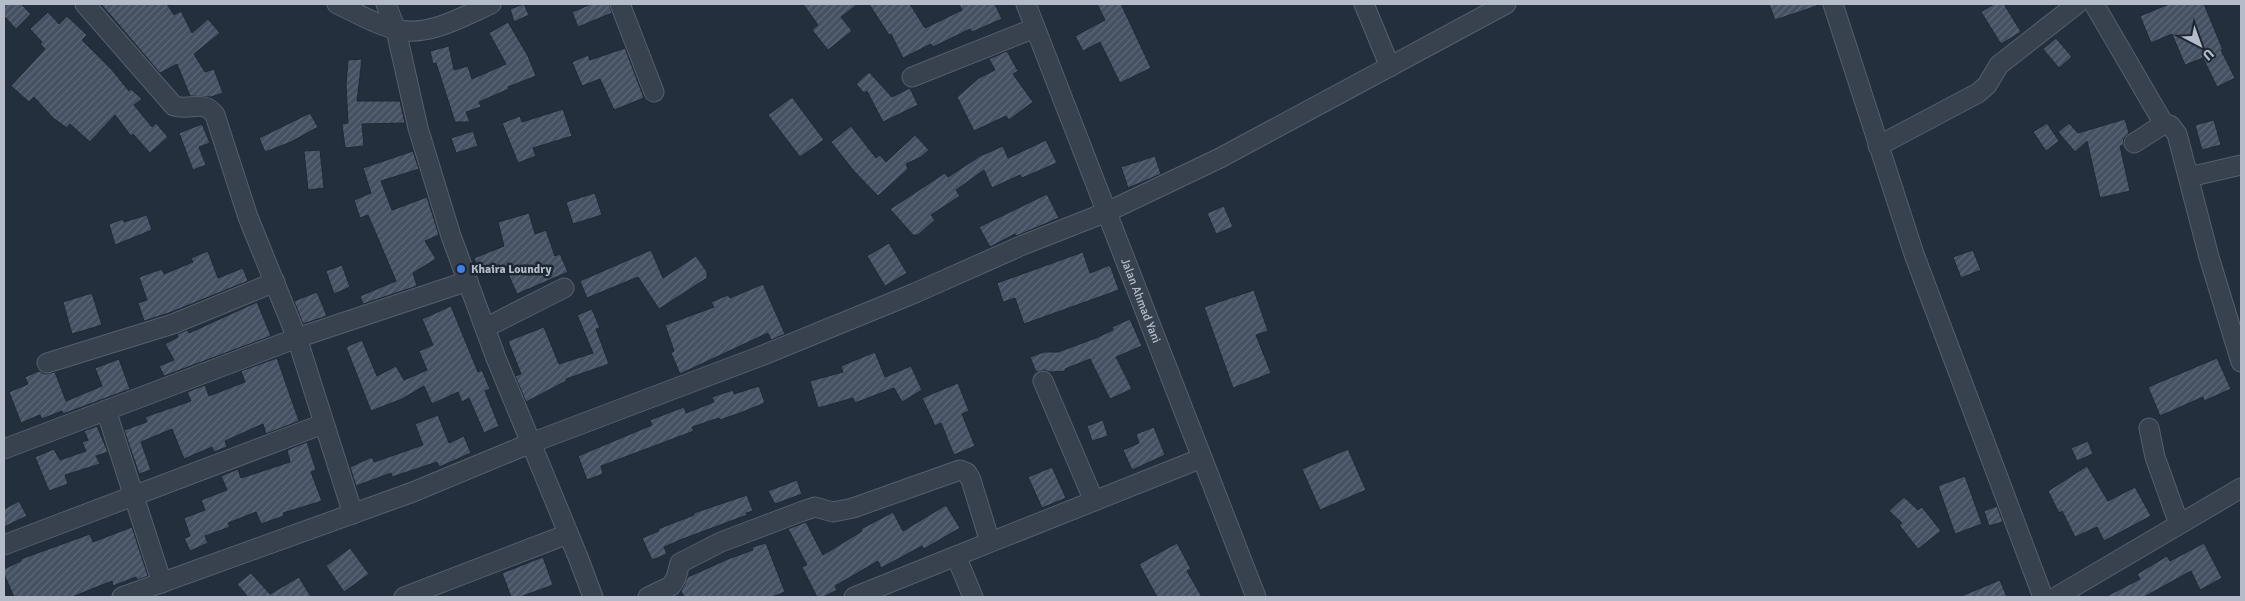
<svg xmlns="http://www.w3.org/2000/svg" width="2245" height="601" viewBox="0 0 2245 601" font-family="Signika,sans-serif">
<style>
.building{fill:url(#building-hatch);stroke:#1f2835}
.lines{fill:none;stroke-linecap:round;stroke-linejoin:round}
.minor-casing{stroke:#565f6c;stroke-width:21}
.minor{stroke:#38414e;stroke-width:19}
.shop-dot{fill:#3f7fe0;stroke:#1d2633;stroke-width:2}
.labels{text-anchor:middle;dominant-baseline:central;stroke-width:5;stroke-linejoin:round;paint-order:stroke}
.poi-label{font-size:12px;font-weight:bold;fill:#b4bcc9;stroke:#1d2633;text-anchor:start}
.street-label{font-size:12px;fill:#b4bcc9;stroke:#1d2633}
</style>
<defs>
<pattern id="building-hatch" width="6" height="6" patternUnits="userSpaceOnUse" patternTransform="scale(1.25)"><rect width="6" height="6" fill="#455162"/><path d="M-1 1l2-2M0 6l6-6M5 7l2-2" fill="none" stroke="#5d6877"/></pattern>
</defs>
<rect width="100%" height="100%" fill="#242f3e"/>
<g class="building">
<polygon points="4,4 21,4 31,14 16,29 4,16"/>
<polygon points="101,4 167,4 174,15 181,11 192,33 208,19 220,33 194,54 205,72 214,69 223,93 211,97 190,96 177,64 160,73"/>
<polygon points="524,4 529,15 514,22 510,9"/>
<polygon points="591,4 609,4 612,13 578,27 572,12"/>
<polygon points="803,4 858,4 841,17 852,31 828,50 812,30 818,25"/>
<polygon points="869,4 910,4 925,28 962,10 959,4 995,4 1002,19 972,32 970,29 933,47 931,44 903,58 891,34 889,35"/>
<polygon points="1097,4 1121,4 1151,68 1120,83 1100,42 1083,51 1075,36 1105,20"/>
<polygon points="1769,4 1816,4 1817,6 1775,20"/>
<polygon points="1994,4 2004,4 2021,32 2001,44 1981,12"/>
<polygon points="2169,4 2204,4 2223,50 2221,50 2235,78 2217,87 2203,58 2185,65 2172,34 2151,43 2140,16"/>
<polygon points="48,12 59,24 67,16 87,35 82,40 112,70 129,91 131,89 142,99 134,105 152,127 156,123 168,137 150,153 133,134 131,136 115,115 90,142 70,124 67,128 53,118 34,97 29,102 11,86 45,49 40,44 42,42 30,29"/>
<polygon points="508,22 528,56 536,76 508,87 509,89 479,102 481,107 466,112 470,122 455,122 436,63 433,64 430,51 449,46 454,70 468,66 472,79 506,64 489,33"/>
<polygon points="2056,38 2072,57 2059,68 2043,49"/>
<polygon points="625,48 644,98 614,110 600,79 582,86 572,62 588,55 590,60"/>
<polygon points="1007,51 1018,71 1013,74 1033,102 1009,120 1006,116 974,131 957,97 979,78 995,70 989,59"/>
<polygon points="362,59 357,101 400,101 405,123 362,124 364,146 345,148 342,124 348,123 346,85 348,60"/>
<polygon points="869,72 892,97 910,88 918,105 883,122 867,91 864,93 856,84"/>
<polygon points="792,97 824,140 800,157 768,115"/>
<polygon points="563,109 572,136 533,148 536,156 518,163 502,123 520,116 522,122"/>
<polygon points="310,113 318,127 291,142 265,152 259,138"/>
<polygon points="2125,119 2129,133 2124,138 2123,145 2120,146 2130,191 2100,198 2087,141 2075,152 2058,132 2069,123 2078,133"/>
<polygon points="2214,120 2221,145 2202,150 2195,125"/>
<polygon points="2047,123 2059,141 2046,151 2033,132"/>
<polygon points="202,124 210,143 199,147 206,165 193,170 179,133"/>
<polygon points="851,126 876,158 880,155 886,162 915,135 929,150 921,157 906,164 908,169 878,196 853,170 831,142"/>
<polygon points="473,131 478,146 456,153 451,138"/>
<polygon points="1046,140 1057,163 1022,178 1020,175 992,188 984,170 956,190 960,196 931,215 935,220 918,235 913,235 890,209 945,173 948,177 980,156 1003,146 1008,158"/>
<polygon points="320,150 324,188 308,190 304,151"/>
<polygon points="413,151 419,169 381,181 392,210 427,197 439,235 425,241 436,259 413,273 417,286 363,304 360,296 396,281 368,215 360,218 354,200 371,193 363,168"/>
<polygon points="1155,156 1161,174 1128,188 1121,167"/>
<polygon points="595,193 602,215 573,224 566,202"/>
<polygon points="1047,194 1059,218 1016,236 1015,234 990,247 979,227"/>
<polygon points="1224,206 1233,227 1216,234 1207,213"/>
<polygon points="529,213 535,234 546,230 555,256 560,254 568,272 517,294 505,267 481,276 474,258 504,246 498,222"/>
<polygon points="147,215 152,230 115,245 109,224 123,219 124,222"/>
<polygon points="889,243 907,273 885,286 867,256"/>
<polygon points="651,250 663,278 696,256 707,272 707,278 659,309 638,277 587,298 580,281"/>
<polygon points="1973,250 1981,270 1961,278 1953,257"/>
<polygon points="208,251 218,278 243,268 248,281 169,313 144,321 138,303 147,300 139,277 162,269 164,274 193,262 191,258"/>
<polygon points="1083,252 1090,273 1110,265 1119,290 1024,324 1015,298 1003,302 997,283"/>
<polygon points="342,265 350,287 334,294 326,271"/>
<polygon points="763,284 785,334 771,340 768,333 680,374 671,353 674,351 665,325 714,307 711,302 728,295 730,298"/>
<polygon points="1254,290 1268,331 1256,335 1271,373 1233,388 1204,307"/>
<polygon points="317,292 327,316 303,324 294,301"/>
<polygon points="92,293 102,325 72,334 63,302"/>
<polygon points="257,302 271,336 164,376 159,366 174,360 165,344 178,337 177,334 188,330 189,333"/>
<polygon points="451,306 478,372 482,370 490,389 485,391 499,426 484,433 469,398 462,402 458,392 432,404 424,386 402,399 371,411 346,347 362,340 377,376 396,366 404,380 427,370 419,351 433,345 422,319"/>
<polygon points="592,309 600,328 596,329 609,364 566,379 566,381 526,402 515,376 521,374 508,341 544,327 559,364 593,353 577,315"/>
<polygon points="1130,319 1142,346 1116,357 1132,389 1110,399 1090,359 1065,369 1066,371 1050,372 1044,370 1036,372 1030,357 1044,352 1058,352 1096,338 1113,330 1112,327"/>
<polygon points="875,352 885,377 911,366 922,390 902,402 894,388 855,403 853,398 818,408 810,381 843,372 841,366"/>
<polygon points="277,358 299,421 266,434 263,424 225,441 227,447 214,452 212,447 184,459 172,429 141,442 151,470 139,474 124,430 147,422 145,417 191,401 187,392 205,385 209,396 245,382 241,371"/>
<polygon points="2217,358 2231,389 2204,401 2203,397 2160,416 2148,387"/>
<polygon points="119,359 130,389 63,414 62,411 42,419 40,415 21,423 9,392 28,384 25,377 39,371 45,374 55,372 66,401 102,386 95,368"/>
<polygon points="958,383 969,411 962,414 975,446 954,455 941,423 935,426 922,398"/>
<polygon points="759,386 765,403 740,413 720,420 719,418 692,427 694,431 601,466 603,474 587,480 578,456 652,425 650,420 684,407 686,413 714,402 712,397 733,390 734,394"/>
<polygon points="438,415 449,443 464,436 471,453 439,467 437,462 392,477 391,473 356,486 350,467 372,457 374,462 423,445 415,424"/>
<polygon points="1103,420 1108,436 1092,441 1087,426"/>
<polygon points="97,426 108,452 96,456 100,464 65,475 68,484 49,491 35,457 54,449 60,460 86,451 82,442 88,440 84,431"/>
<polygon points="1154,427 1165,455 1132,470 1123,450 1139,443 1136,434"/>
<polygon points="2088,441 2093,454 2077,461 2071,448"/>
<polygon points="307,442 316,470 311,472 322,501 283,513 284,516 261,524 256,512 228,523 230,527 205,536 208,543 190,551 184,538 190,536 184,518 205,510 201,500 227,490 221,476 238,469 241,478 290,462 287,450"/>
<polygon points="1348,449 1366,490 1320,510 1302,469"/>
<polygon points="2087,466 2108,501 2135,487 2151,516 2104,541 2097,527 2075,537 2062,511 2059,513 2048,491"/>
<polygon points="1052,467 1066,498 1042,508 1028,477"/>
<polygon points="1965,476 1982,524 1955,534 1938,486"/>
<polygon points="797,480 802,494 775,504 768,491"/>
<polygon points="747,495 753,511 746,513 747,515 680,540 664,547 667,554 652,560 642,538 659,531 658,529 694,515 694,513"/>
<polygon points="1904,497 1918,510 1922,507 1941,531 1918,549 1899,525 1902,523 1889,511"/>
<polygon points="19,501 27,516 4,527 4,509"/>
<polygon points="946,505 960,528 924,549 922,546 881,568 878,561 835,586 837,590 823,597 817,597 802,567 807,565 788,529 806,522 823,555 862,531 861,529 893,512 903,531"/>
<polygon points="1997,506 2003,522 1989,526 1984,511"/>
<polygon points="132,527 148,576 137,580 136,577 113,586 112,581 72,597 14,597 4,574 4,569 21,561 21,559 90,534 93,542"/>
<polygon points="766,543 785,592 772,597 684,597 681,591 688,577 728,559 753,550 752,547"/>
<polygon points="1177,543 1191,569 1187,571 1202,597 1157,597 1139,564"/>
<polygon points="2204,543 2222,578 2200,590 2191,571 2144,597 2105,597 2140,579 2137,574 2167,556 2170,561"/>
<polygon points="350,548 369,574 344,592 326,566"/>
<polygon points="543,557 553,585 520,597 511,597 502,573"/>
<polygon points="251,573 270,594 299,577 311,597 248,597 237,584"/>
<polygon points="2000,580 2007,597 1959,597"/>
</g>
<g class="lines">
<g class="minor-casing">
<g id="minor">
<path d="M85,4L174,106C190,111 204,99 215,115L248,217L297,338L353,514"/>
<path d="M337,4C355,12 374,24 394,29C427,38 462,17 491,4"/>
<polyline points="386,4 396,30 418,128 451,236 496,358 578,557 593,597"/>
<polyline points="620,4 654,92"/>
<path id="s1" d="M1026,4L1256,597"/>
<polyline points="1364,4 1390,67"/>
<polyline points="1833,4 1914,254 2043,597"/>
<polyline points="2094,4 2164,124"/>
<polyline points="912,77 1035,28"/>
<polyline points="2134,143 2164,124 2170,125 2177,134 2209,257 2241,362"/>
<polyline points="1878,146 1978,93 1987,85 1999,65 2077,4"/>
<polyline points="2189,177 2241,165"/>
<polyline points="485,328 564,288"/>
<polyline points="47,363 173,324 275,282"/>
<polyline points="1043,381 1094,501"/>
<polyline points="106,410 162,583"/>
<polyline points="2149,428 2155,457 2179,524"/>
<polyline points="4,449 297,338 468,281"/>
<polyline points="4,545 323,424"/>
<polyline points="956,556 1202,458"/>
<polyline points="122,597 413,492 531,443 761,356 915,293 1023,245 1107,212 1220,158 1506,4"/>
<polyline points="404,597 568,534"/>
<polyline points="648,597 671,586 676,578 680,563 721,542 803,511 815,507 833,512 853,508 960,470 967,473 971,480 990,542"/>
<polyline points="854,597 956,556 973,597"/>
<polyline points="2056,597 2241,488"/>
</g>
</g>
<use href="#minor" class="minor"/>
</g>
<circle class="shop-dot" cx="461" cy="269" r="5"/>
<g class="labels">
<g class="poi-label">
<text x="471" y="269">Khaira Loundry</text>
</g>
<g class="street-label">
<text stroke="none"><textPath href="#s1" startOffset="318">Jalan Ahmad Yani</textPath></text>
</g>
</g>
<rect width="2245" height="601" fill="none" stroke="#b4bcc9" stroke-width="10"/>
<g transform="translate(2200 45) rotate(139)" stroke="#1d2633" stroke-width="4" paint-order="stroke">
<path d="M0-4L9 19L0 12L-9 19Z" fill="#b4bcc9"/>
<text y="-8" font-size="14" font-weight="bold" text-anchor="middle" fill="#b4bcc9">U</text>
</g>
</svg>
